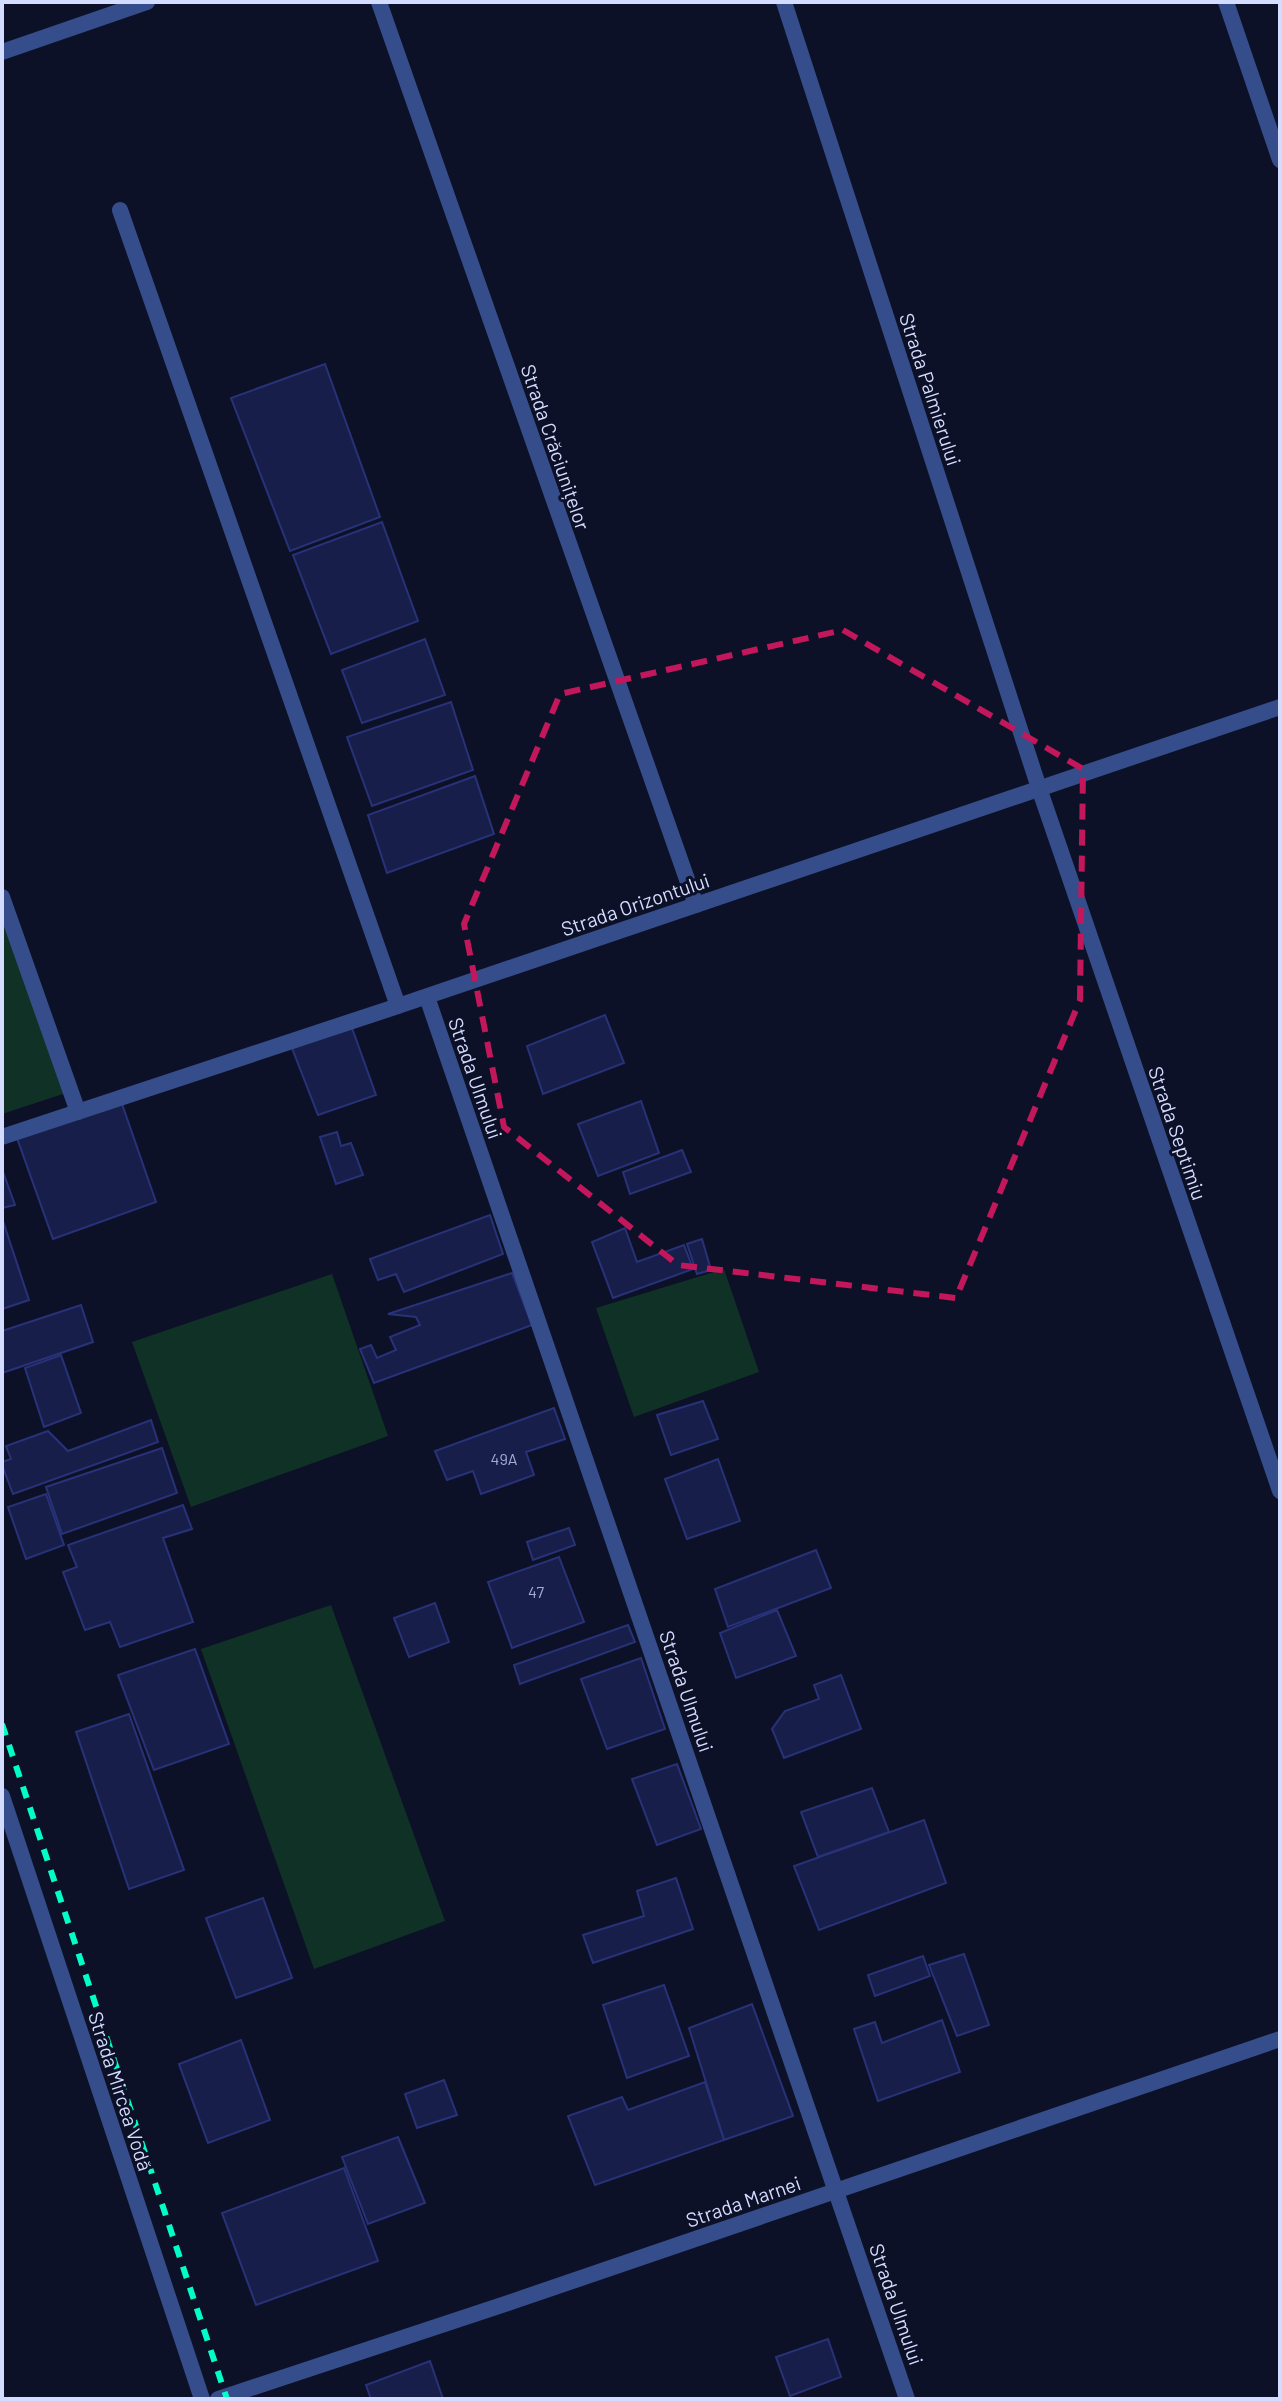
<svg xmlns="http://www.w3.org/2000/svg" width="1282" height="2401" viewBox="0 0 1282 2401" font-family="Barlow,sans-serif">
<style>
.green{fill:#103226}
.building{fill:#181e4a;stroke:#283278;stroke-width:2}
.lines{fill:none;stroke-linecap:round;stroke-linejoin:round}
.service{stroke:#354d8a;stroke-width:16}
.minor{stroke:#354d8a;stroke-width:16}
.tertiary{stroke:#354d8a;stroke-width:16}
.rail{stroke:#00ffc6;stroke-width:6;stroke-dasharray:12 10;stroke-linecap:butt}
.marked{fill:none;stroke:#c2185b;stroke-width:6;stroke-dasharray:16 10;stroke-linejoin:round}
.labels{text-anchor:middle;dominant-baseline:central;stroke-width:6;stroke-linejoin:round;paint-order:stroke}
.number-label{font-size:16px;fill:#a5add2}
.street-label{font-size:20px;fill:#d4ddff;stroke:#0d1127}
</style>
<rect width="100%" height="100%" fill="#0d1127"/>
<g class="green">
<polygon points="2,897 66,1093 2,1114"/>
<polygon points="724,1269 759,1372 634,1417 596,1308"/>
<polygon points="332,1274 388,1436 191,1507 132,1342"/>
<polygon points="331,1605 445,1921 314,1969 201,1649"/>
</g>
<g class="building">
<polygon points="325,364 380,517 290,551 231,398"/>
<polygon points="382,522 418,621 331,654 293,555"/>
<polygon points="425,639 445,695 362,723 342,670"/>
<polygon points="451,702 473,770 372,806 347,737"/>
<polygon points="475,776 494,834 387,873 368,815"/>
<polygon points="605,1015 624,1063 543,1094 527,1046"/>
<polygon points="352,1028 376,1095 318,1115 292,1048"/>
<polygon points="121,1101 156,1202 53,1239 17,1138"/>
<polygon points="641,1101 659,1153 598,1176 578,1124"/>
<polygon points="337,1132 341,1146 351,1143 363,1175 336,1184 320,1137"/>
<polygon points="682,1150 691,1172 630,1194 623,1172"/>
<polygon points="2,1169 15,1205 2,1208"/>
<polygon points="490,1215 503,1254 404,1292 396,1274 378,1280 370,1259"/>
<polygon points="2,1218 29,1300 2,1309"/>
<polygon points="625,1228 637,1262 684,1245 693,1269 613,1298 592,1242"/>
<polygon points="702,1239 711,1270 697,1274 687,1244"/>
<polygon points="512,1273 532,1325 374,1383 360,1349 371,1345 377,1358 396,1350 390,1337 420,1325 416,1317 388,1314"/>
<polygon points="81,1305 93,1342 2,1373 2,1331"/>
<polygon points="61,1355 81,1413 44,1427 25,1368"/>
<polygon points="703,1401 718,1439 671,1455 657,1415"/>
<polygon points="554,1408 565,1439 526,1452 534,1475 481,1494 473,1471 447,1480 435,1451"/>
<polygon points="151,1420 158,1442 13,1494 2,1465 2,1462 11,1459 6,1446 48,1431 68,1451"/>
<polygon points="162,1448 177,1493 62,1534 46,1487"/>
<polygon points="718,1459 740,1521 687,1539 665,1479"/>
<polygon points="46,1494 64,1545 26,1559 8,1507"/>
<polygon points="183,1505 192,1529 163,1538 193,1622 120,1647 110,1622 85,1630 63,1572 77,1567 68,1545"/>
<polygon points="569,1528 575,1545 533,1560 527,1542"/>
<polygon points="816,1550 831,1588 728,1627 715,1589"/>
<polygon points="559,1557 584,1622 512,1648 488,1582"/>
<polygon points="435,1603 449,1642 409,1657 394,1618"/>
<polygon points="777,1610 796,1656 736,1678 720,1633"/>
<polygon points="628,1625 635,1642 520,1684 514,1665"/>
<polygon points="195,1649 229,1744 154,1770 118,1675"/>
<polygon points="641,1658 665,1729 607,1749 581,1679"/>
<polygon points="841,1675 861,1729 784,1758 772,1729 785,1711 819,1699 814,1685"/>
<polygon points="129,1714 184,1870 129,1889 76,1732"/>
<polygon points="677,1764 701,1829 657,1845 632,1779"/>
<polygon points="872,1788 889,1832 818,1857 801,1812"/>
<polygon points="924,1820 946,1883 819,1930 794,1866"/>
<polygon points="676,1878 693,1929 593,1963 583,1935 644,1916 637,1891"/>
<polygon points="263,1898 292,1978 236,1998 206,1918"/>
<polygon points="964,1954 989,2025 957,2036 929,1965"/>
<polygon points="923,1956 930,1976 875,1996 868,1975"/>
<polygon points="664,1985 689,2056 627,2078 603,2005"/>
<polygon points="752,2004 793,2116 724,2140 689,2028"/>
<polygon points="942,2020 960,2072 878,2101 854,2029 875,2022 882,2043"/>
<polygon points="241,2040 270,2120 208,2143 179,2064"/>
<polygon points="444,2080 457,2115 417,2128 405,2094"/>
<polygon points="705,2082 724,2140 595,2185 568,2116 622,2097 628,2110"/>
<polygon points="398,2137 425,2203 368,2224 342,2157"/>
<polygon points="344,2168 378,2261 256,2305 222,2213"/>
<polygon points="828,2339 841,2377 790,2396 776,2357"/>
<polygon points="430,2361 443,2399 371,2399 366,2385"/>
</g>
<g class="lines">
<polyline class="service" points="1226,2 1280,160"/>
<g class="minor">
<polyline points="379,2 696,905"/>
<polyline points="784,2 1039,788 1280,1491"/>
<polyline points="2,52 147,2"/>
<polyline points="120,210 398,1006"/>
<polyline points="2,897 78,1112"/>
<polyline points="427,997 907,2399"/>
<polyline points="2,1796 202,2399"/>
<polyline points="218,2399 511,2302 1280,2039"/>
</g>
<polyline class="tertiary" points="2,1137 398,1006 1280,707"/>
<polyline class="rail" points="2,1724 227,2399"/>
</g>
<path class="marked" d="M843,630L1083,769L1080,1000L956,1298L678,1265L504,1127L464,924L560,694Z"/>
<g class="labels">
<g class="number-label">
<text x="504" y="1458">49A</text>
<text x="536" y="1591">47</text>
</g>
<g class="street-label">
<text transform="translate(931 389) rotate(72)">Strada Palmierului</text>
<text transform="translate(556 447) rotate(71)">Strada Crăciunițelor</text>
<text transform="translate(635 904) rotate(-19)">Strada Orizontului</text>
<text transform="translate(476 1078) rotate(71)">Strada Ulmului</text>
<text transform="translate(1178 1133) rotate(71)">Strada Septimiu</text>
<text transform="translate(687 1691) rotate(71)">Strada Ulmului</text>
<text transform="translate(121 2091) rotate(72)">Strada Mircea Vodă</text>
<text transform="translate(743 2201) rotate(-19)">Strada Marnei</text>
<text transform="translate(897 2304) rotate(71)">Strada Ulmului</text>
</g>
</g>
<rect width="1282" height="2401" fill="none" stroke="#d4ddff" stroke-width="8"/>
</svg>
